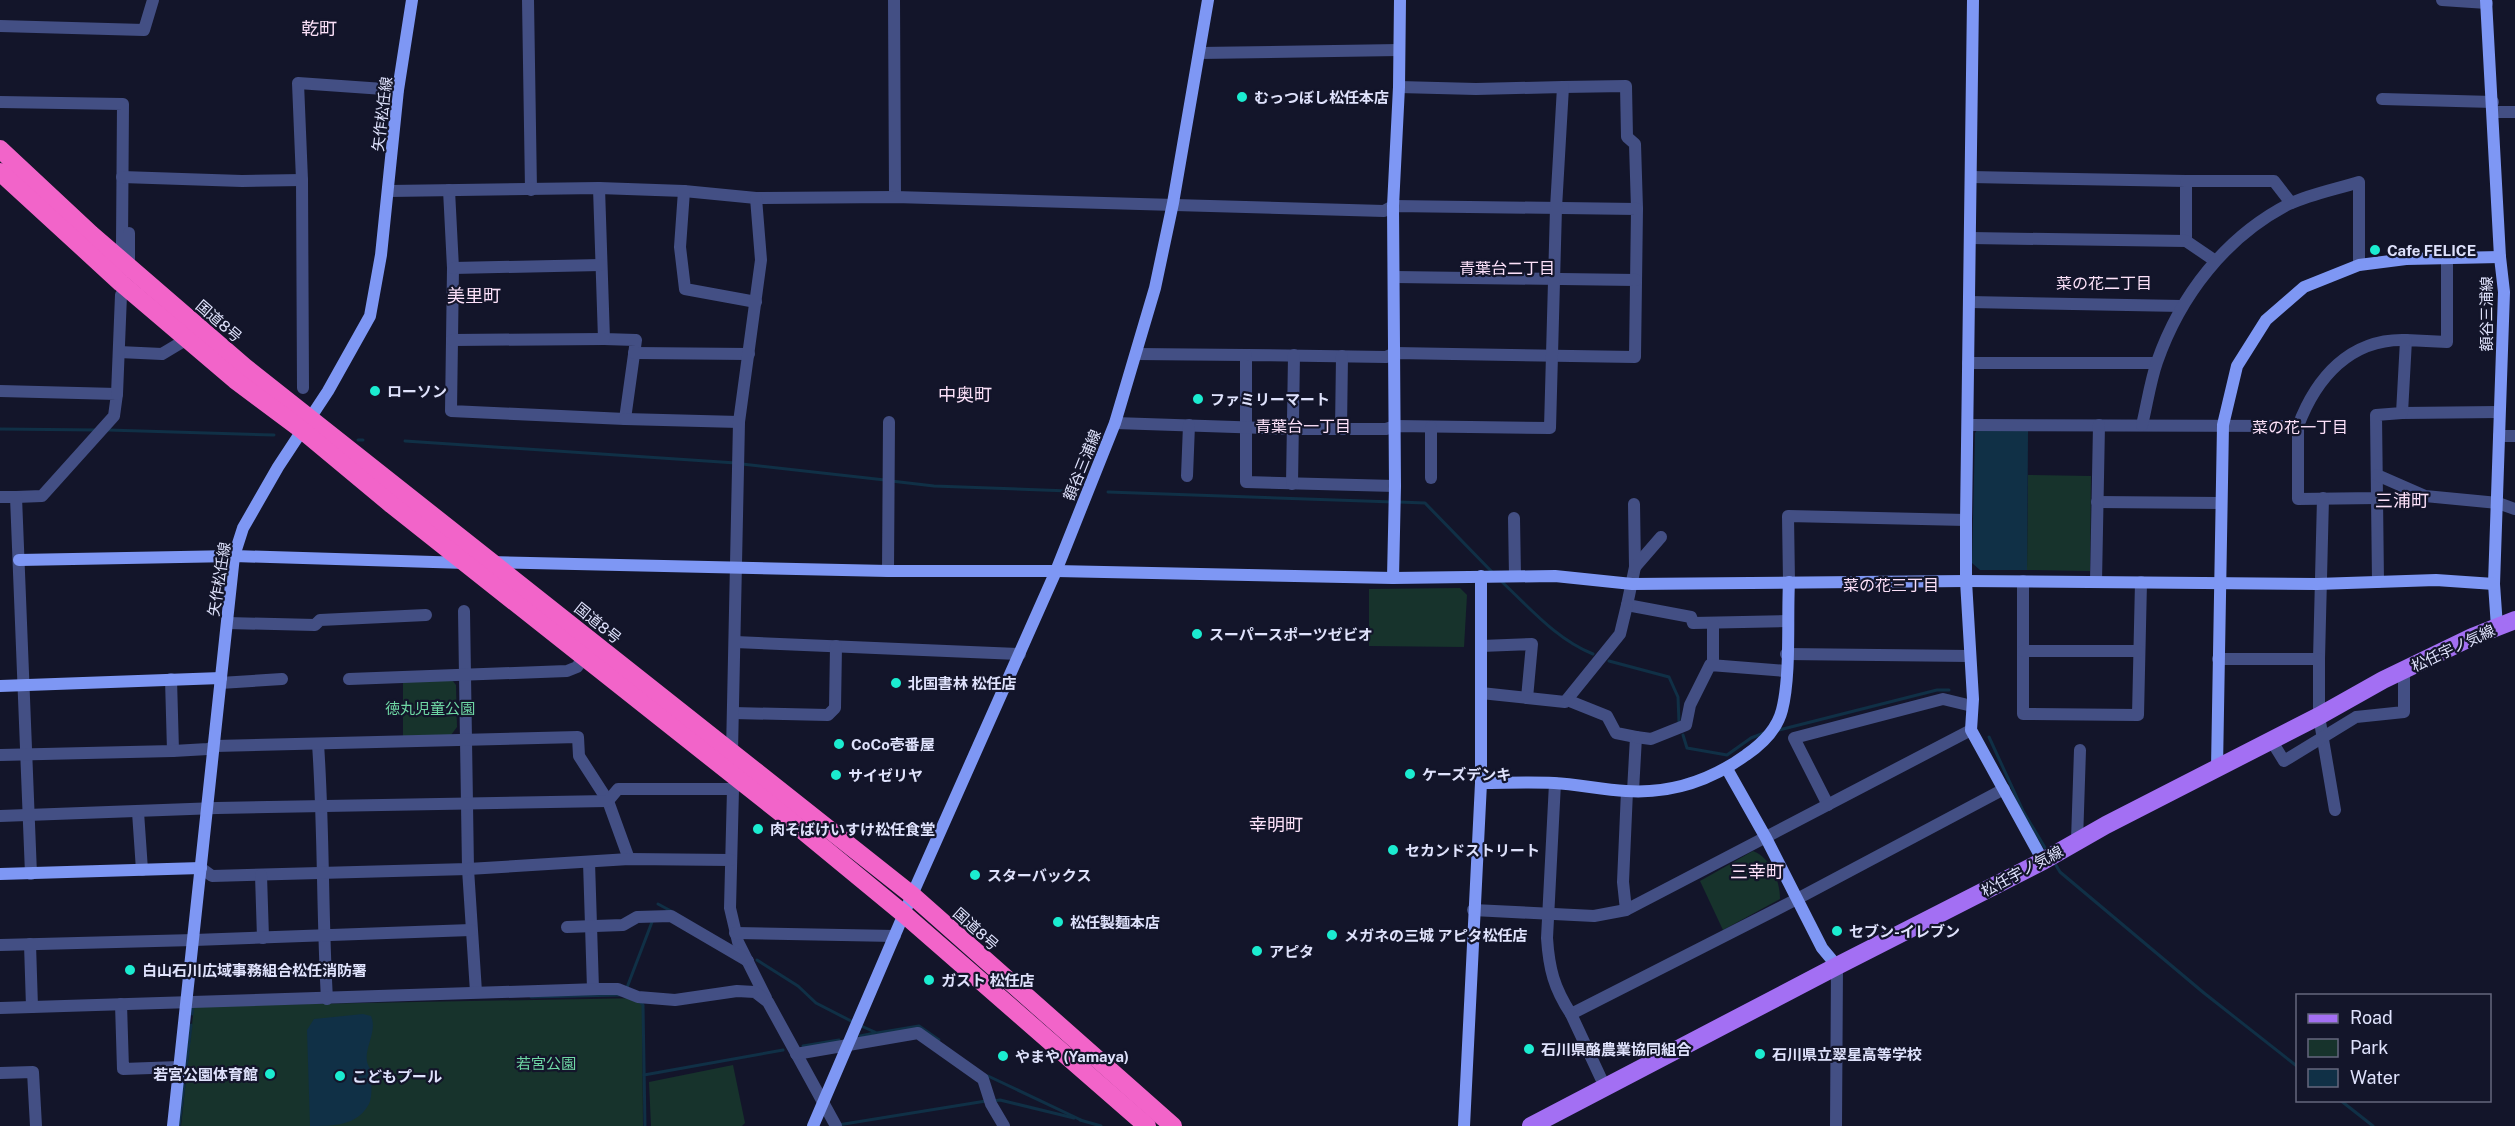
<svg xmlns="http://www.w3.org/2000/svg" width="2515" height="1126" viewBox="0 0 2515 1126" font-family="'Public Sans','Noto Sans JP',sans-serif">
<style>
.green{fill:#17332c}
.water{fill:#103046}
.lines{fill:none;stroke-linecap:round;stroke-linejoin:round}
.stream{stroke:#103046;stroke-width:3}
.street{stroke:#434f84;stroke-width:12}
.secondary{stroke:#7e97f4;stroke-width:12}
.primary{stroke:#a36ff3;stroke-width:18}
.highway{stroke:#f264c9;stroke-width:18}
.poi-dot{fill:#1becd0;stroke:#13152a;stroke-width:2}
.labels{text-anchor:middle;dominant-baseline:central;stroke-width:4.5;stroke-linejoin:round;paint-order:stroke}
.poi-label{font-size:15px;font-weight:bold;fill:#dfe2fc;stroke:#13152a;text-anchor:start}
.street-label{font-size:15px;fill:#dfe2fc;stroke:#13152a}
.park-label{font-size:15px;fill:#6fd8a5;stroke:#13152a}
.neighbourhood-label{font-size:16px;fill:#fce1f9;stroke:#13152a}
.quarter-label{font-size:18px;fill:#fce1f9;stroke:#13152a}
</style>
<rect width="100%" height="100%" fill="#13152a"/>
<g class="green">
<polygon points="2028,475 2091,476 2090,571 2027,570"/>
<polygon points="1460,588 1467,595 1464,647 1369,646 1369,589"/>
<polygon points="452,680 456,685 457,727 451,735 403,736 403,681"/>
<path d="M1753,851C1771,858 1780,881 1780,899L1723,930L1700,881Z"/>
<polygon points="642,998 643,1126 181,1126 194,1006"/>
<polygon points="733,1065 745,1123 742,1126 651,1126 649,1082"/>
</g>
<g class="water">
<polygon points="1978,429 2028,430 2027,570 1980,570 1972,563 1975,433"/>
<path d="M363,1014L371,1016C379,1035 358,1054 371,1070C371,1080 373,1095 369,1104C357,1126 334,1126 310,1126L307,1030L314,1019Z"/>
</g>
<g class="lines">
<g class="stream">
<polyline points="0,429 96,430"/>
<polyline points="108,430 274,435"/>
<polyline points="358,440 363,440"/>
<polyline points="405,441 736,463"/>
<polyline points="742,464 885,480"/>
<polyline points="891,481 934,486 1069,491"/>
<polyline points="1108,492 1393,502"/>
<polyline points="1399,502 1425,503 1492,572"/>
<path d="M1501,581C1530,608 1556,639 1593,654"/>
<polyline points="1609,661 1669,677 1678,697 1679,723"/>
<polyline points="1779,730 1937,690 1949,690"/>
<polyline points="1683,735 1687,748 1727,755 1751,738 1764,733"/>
<polyline points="1989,737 2023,811 2047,851"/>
<polyline points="2054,862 2060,872 2204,993 2298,1067"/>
<polyline points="658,904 671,911"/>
<polyline points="757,960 798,986 816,1003 853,1022"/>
<polyline points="626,990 652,922"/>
<polyline points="531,997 620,995"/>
<polyline points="639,1001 643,1005 645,1126"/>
<polyline points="192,1014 193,1005"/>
<polyline points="859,1025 877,1033 919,1026 939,1040"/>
<polyline points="860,1036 875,1033"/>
<polyline points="803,1046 839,1040"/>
<polyline points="186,1067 191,1025"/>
<polyline points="644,1075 783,1050"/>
<polyline points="988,1076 1081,1120"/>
<polyline points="2340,1100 2373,1126"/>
<polyline points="993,1101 1000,1100 1074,1118"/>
<polyline points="1080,1120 1101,1126"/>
<polyline points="838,1125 986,1101"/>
<polyline points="179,1126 184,1085"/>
</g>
<g class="street">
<polyline points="528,0 531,190"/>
<polyline points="894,0 895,197"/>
<polyline points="2442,0 2487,3"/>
<polyline points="0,26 144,30 153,0"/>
<polyline points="1199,53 1399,50"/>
<polyline points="1563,87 1626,86 1627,137 1635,144 1637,209"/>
<polyline points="2382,99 2493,102"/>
<polyline points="0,102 123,104 122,244"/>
<polyline points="2493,112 2515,112"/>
<polyline points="122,177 242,181 302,180"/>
<polyline points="1971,177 2186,181 2186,241"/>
<polyline points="2186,181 2274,181 2291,203"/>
<polyline points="449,190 453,268 451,411 625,419 636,340 604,339 599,188"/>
<polyline points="389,191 599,188 684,191 756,198 895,197 1384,211 1393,206 1637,209 1635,357 1395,353 1386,357 1246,355 1246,482 1395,486"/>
<polyline points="684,191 680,247 685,289 756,302"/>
<polyline points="129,233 129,267"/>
<polyline points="1970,238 2186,241 2214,260"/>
<polyline points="453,268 601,265"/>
<polyline points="1395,277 1636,280"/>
<polyline points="1969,302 2182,306"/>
<polyline points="452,340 604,339"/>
<polyline points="119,352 162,354 187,339"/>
<polyline points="634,353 749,354"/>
<polyline points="1136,354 1246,355"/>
<polyline points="1968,363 2156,363"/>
<polyline points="303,388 302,180 298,83 398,90"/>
<polyline points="0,391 117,394 114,416 42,496 16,497"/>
<polyline points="117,394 121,295"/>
<polyline points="2402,413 2499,412"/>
<polyline points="625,419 739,422"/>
<polyline points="1115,423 1293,429 1386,429 1395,426 1550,428 1556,208 1563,87 1476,89 1399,87"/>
<polyline points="1968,425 2298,426 2298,499 2377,498 2376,415 2402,413 2406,340 2447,342 2447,257"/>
<path d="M2142,425C2147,405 2150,382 2157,362C2180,296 2225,237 2289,204C2311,194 2337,189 2359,182V265"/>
<path d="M2298,426C2316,378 2350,338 2406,340"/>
<polyline points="1341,429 1342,356"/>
<polyline points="2499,436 2515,436"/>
<polyline points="2377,475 2425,496 2498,503 2515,509"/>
<polyline points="1187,476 1189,425"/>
<polyline points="1431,478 1431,427"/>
<polyline points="1292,484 1294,355"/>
<polyline points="0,497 16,497 31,874"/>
<polyline points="2377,498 2378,582"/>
<polyline points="2097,502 2221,503"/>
<polyline points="1634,504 1635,567 1627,605 1691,617 1693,623 1787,621"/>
<polyline points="1514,518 1515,576"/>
<polyline points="1635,567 1661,537"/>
<polyline points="888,571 889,422"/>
<polyline points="2023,581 2023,714 2138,715 2141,582"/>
<polyline points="1789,582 1788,516 1966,520"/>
<polyline points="2096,582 2099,425"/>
<polyline points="464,611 468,869 476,992"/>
<polyline points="227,623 315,625 320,620 426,615"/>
<polyline points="735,642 1020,654"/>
<polyline points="1481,646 1532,644 1527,698"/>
<polyline points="2023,651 2139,651"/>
<polyline points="1786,654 1970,656"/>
<polyline points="2218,659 2319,659 2323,498"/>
<polyline points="2319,659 2319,716 2335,810"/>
<polyline points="1713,665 1713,623"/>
<polyline points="171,679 173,751"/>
<polyline points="349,679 567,671 577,667 584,657"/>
<polyline points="220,683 282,679"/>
<polyline points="1481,693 1565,702 1620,634 1627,605"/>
<polyline points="1567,700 1607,716 1616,733 1636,737 1633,791"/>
<polyline points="733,713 828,715 835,708 836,646"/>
<polyline points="1636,737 1651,739 1686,725 1690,705 1710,665 1786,671"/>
<polyline points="2271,740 2284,761 2356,717 2404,712 2404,670"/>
<path d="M318,744C324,829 322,914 327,999"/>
<polyline points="732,752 739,422 761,260 756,198"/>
<polyline points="0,755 173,751 208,749 215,746 578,737 579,756 608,801 629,859"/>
<path d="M1555,783L1547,938C1549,969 1554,988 1571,1014L1797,899L2004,789"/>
<polyline points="733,789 730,908 738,942 766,998"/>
<polyline points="1828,805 1794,738 1943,699 1972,706"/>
<polyline points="138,812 142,870"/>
<polyline points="0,816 217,808 608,801 618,789 733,789 740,780"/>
<polyline points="2077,841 2080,750"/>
<polyline points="589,862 593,989"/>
<polyline points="201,868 212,876 468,869 629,859 731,860"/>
<polyline points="261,875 263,938"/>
<polyline points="1473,910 1594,916 1626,910 1971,730"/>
<polyline points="1626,910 1623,882 1627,791"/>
<polyline points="567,927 623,925 637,917 671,916 748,961"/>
<polyline points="735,933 895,936"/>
<polyline points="30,944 32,1007"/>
<polyline points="0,945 194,940 471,930"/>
<polyline points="121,1004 123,1069 179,1067"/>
<polyline points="0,1008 599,989 618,989 638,997 675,1000 737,991 755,992 768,1002 836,1126"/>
<polyline points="1571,1014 1605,1087"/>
<polyline points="796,1054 918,1033 983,1079 991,1104 1004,1126"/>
<polyline points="0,1073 33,1072 36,1126"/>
<polyline points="1836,1126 1837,966"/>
</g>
<g class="secondary">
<polyline points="1973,0 1966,520 1966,581 1973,699 1971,730 2043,861"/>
<polyline points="2486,0 2500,257 2504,292 2494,584 2497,627"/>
<polyline points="19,560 234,556 466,563"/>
<polyline points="489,562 888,571 1056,571 1393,578 1555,576 1632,584 1966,581 2317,584 2436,580 2494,584"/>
<polyline points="1393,578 1395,486 1393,206 1399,87 1400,0"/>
<polyline points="0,686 221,678"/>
<polyline points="2217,768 2223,425 2237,366 2266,320 2304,287 2359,265 2406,259 2500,257"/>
<polyline points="1727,769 1766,838 1822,948 1837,966"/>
<path d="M1481,783C1505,783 1530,782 1554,783C1578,784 1602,790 1626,791C1671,794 1710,781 1746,755C1762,744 1777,730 1782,710C1791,675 1787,619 1789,582"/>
<polyline points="0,874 201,868"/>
<polyline points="173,1126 234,556 243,528 278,467 328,391 370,316 381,255 398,90 412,0"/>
<polyline points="813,1126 912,895 1056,571 1115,423 1155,288 1173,203 1208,0"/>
<polyline points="1464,1126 1481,783 1481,576"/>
</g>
<polyline class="primary" points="1531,1126 1837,966 2043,861 2106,825 2319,716 2383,680 2472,637 2515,620"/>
<g class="highway">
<polyline points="0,149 91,234 245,367 912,895 1173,1126"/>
<polyline points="0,172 121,283 235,380 302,430 392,505 786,817 905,915 1147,1126"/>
</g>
</g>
<g class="poi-dot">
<circle cx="1242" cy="97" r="6"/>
<circle cx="2375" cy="250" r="6"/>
<circle cx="375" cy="391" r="6"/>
<circle cx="1198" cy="399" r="6"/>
<circle cx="1197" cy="634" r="6"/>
<circle cx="896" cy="683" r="6"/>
<circle cx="839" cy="744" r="6"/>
<circle cx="1410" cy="774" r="6"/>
<circle cx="836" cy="775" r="6"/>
<circle cx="758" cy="829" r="6"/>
<circle cx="1393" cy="850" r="6"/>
<circle cx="975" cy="875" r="6"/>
<circle cx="1058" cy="922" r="6"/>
<circle cx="1837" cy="931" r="6"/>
<circle cx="1332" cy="935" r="6"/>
<circle cx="1257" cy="951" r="6"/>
<circle cx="130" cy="970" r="6"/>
<circle cx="929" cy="980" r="6"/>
<circle cx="1529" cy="1049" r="6"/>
<circle cx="1760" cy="1054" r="6"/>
<circle cx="1003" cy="1056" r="6"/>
<circle cx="270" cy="1074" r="6"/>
<circle cx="340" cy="1076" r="6"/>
</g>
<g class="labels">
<g class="poi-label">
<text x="1254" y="97">むっつぼし松任本店</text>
<text x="2387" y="250">Cafe FELICE</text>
<text x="387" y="391">ローソン</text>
<text x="1210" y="399">ファミリーマート</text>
<text x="1209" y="634">スーパースポーツゼビオ</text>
<text x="908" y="683">北国書林 松任店</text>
<text x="851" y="744">CoCo壱番屋</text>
<text x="1422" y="774">ケーズデンキ</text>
<text x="848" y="775">サイゼリヤ</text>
<text x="770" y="829">肉そばけいすけ松任食堂</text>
<text x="1405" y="850">セカンドストリート</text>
<text x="987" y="875">スターバックス</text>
<text x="1070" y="922">松任製麺本店</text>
<text x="1849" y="931">セブン-イレブン</text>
<text x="1344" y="935">メガネの三城 アピタ松任店</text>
<text x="1269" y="951">アピタ</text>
<text x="142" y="970">白山石川広域事務組合松任消防署</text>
<text x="941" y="980">ガスト 松任店</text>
<text x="1541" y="1049">石川県酪農業協同組合</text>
<text x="1772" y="1054">石川県立翠星高等学校</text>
<text x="1015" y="1056">やまや (Yamaya)</text>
<text x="258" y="1074" text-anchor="end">若宮公園体育館</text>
<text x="352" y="1076">こどもプール</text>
</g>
<g class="street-label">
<text transform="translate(382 114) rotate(-83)">矢作松任線</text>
<text transform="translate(2486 314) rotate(-90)">額谷三浦線</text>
<text transform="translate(219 321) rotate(41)">国道8号</text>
<text transform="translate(1082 465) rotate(-68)">額谷三浦線</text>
<text transform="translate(219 579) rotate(-81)">矢作松任線</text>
<text transform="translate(598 623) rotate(39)">国道8号</text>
<text transform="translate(2453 648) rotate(-25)">松任宇ノ気線</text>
<text transform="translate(2022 871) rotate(-28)">松任宇ノ気線</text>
<text transform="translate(976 929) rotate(42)">国道8号</text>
</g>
<g class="park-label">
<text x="430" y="708">徳丸児童公園</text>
<text x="546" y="1063">若宮公園</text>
</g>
<g class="neighbourhood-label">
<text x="1507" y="268">青葉台二丁目</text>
<text x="2104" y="283">菜の花二丁目</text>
<text x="1303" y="426">青葉台一丁目</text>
<text x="2300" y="427">菜の花一丁目</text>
<text x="1891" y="585">菜の花三丁目</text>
</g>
<g class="quarter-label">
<text x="319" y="28">乾町</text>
<text x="474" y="295">美里町</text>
<text x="965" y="394">中奥町</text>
<text x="2402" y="500">三浦町</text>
<text x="1276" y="824">幸明町</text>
<text x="1757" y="871">三幸町</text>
</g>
</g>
<rect x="2296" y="994" width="195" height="108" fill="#13152a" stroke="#65677e" stroke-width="1.5"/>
<rect x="2308" y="1014" width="30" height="9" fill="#a36ff3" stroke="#65677e" stroke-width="1.5"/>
<text x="2350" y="1024" font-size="18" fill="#dfe2fc">Road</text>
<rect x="2308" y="1039" width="30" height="18" fill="#17332c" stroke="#65677e" stroke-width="1.5"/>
<text x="2350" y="1054" font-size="18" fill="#dfe2fc">Park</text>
<rect x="2308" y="1069" width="30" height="18" fill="#103046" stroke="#65677e" stroke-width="1.5"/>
<text x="2350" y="1084" font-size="18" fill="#dfe2fc">Water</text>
</svg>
